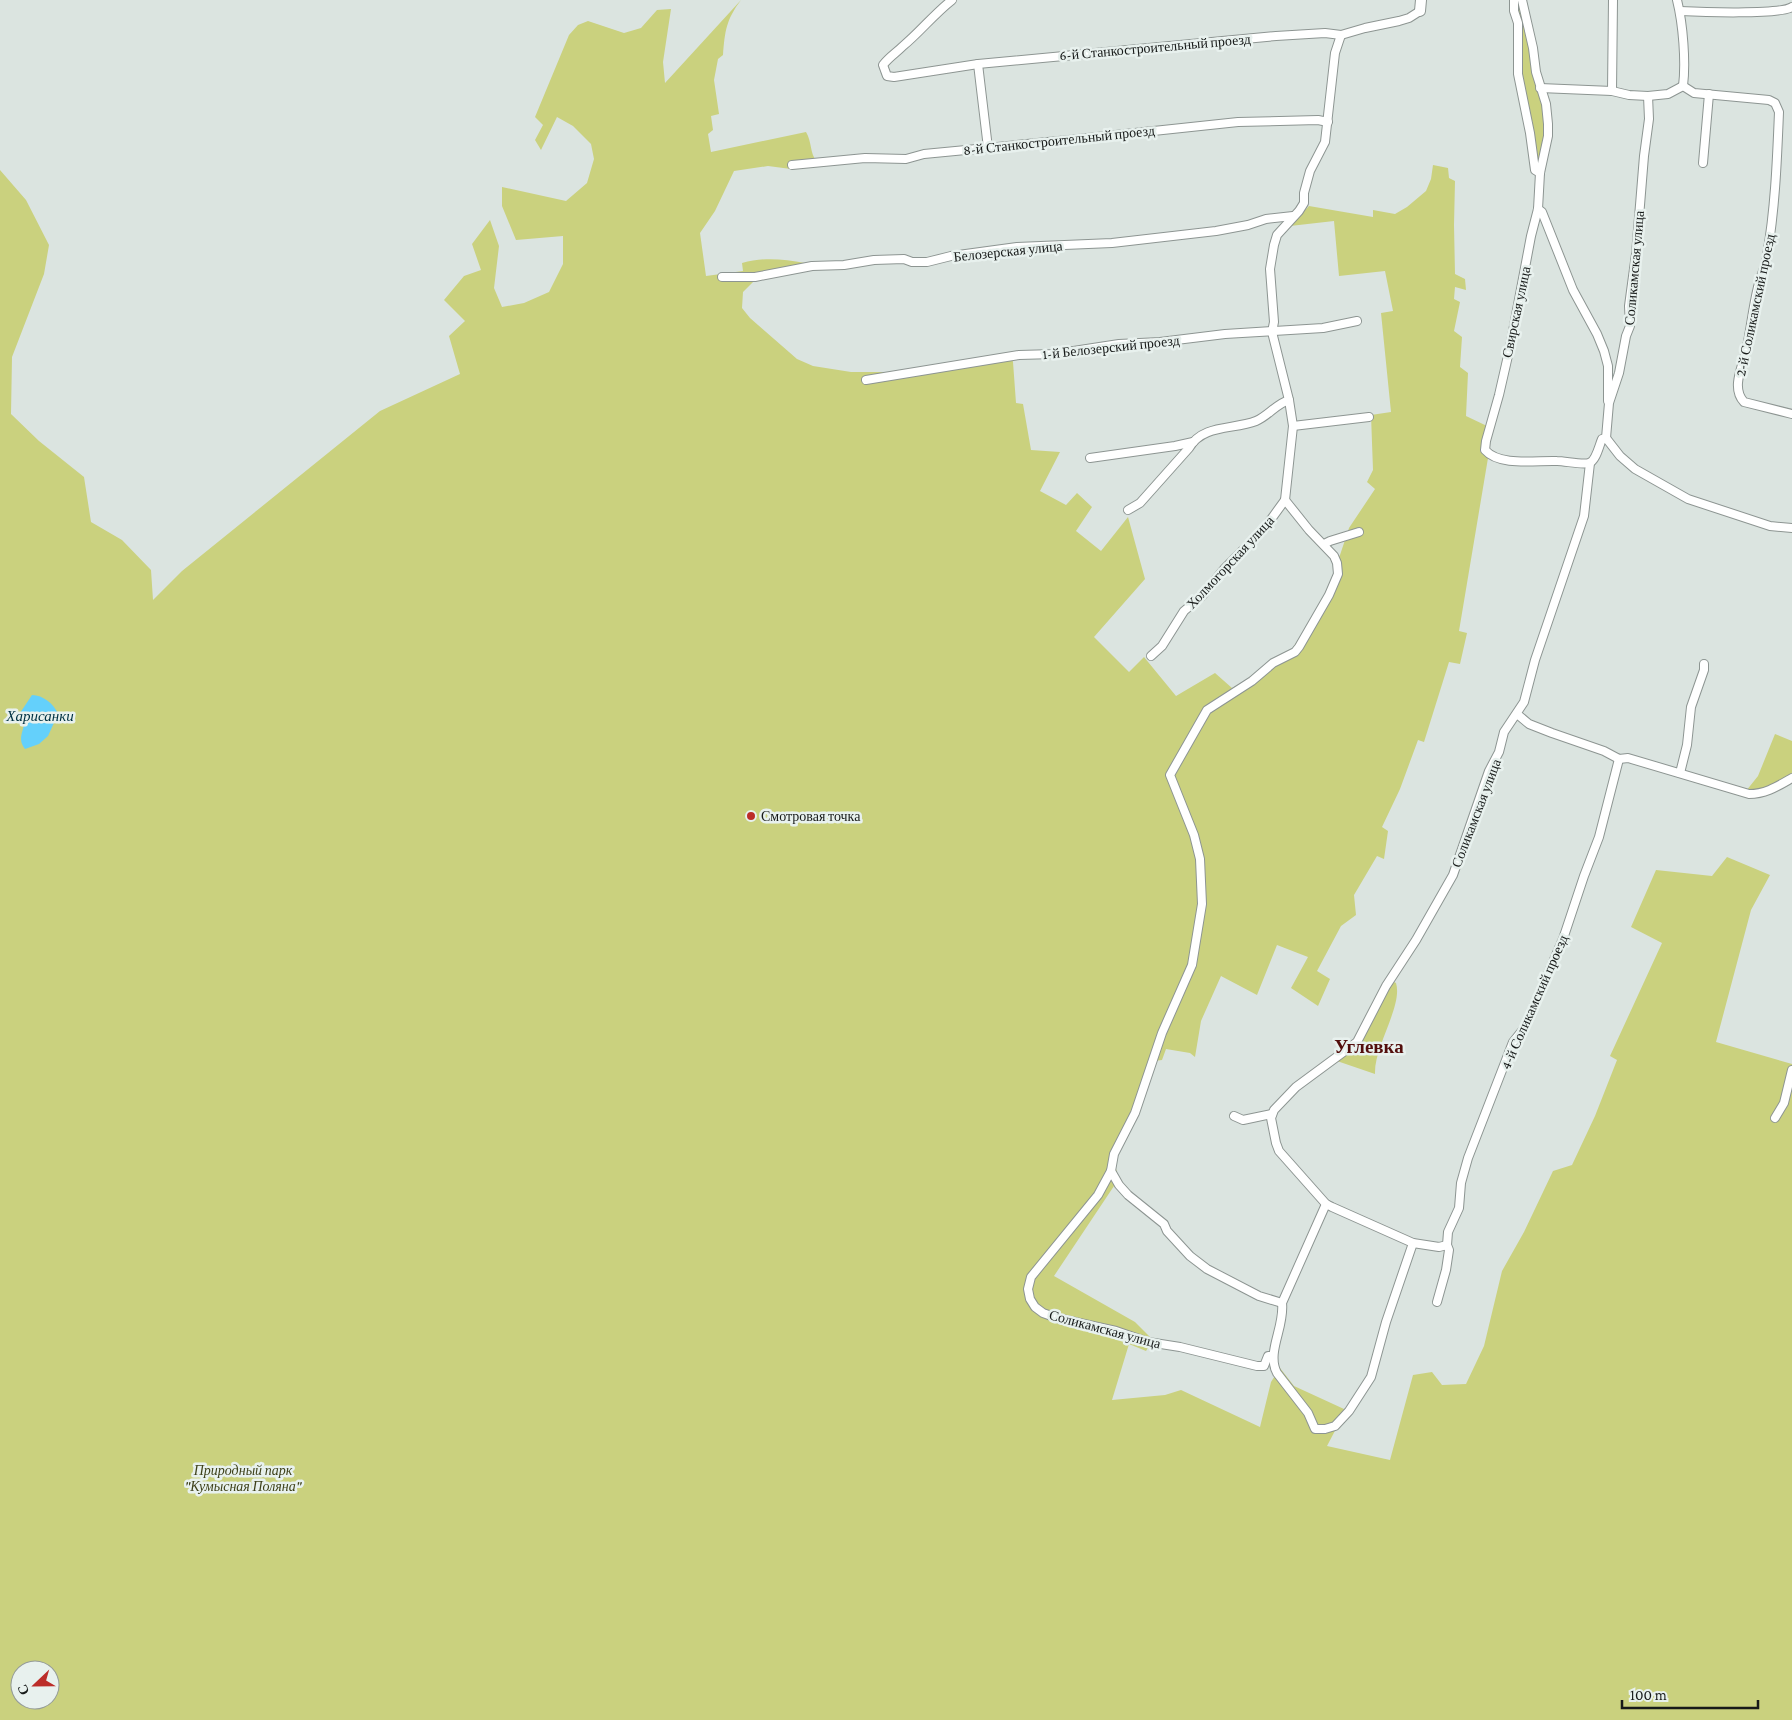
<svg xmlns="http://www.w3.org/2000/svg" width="1792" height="1720" viewBox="0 0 1792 1720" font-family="'Crimson Pro',serif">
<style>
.green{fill:#cad17e;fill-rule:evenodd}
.water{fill:#64d0fb}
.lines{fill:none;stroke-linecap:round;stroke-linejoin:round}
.minor-casing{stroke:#8d9592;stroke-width:10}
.tertiary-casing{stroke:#8d9592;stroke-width:12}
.minor{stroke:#fff;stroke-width:8}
.tertiary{stroke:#fff;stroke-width:10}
.poi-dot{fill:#bc2d29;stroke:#e8f1ee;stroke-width:2}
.labels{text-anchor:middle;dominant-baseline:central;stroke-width:5;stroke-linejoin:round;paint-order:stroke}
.street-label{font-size:14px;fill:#171a19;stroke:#e8f1ee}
.poi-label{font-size:14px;fill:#171a19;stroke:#e8f1ee;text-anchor:start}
.park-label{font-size:14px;font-style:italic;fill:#3e411a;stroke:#e8f1ee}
.water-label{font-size:15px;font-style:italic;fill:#003142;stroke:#e8f1ee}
.district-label{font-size:19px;font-weight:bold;fill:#530e0c;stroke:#e8f1ee}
</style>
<rect width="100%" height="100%" fill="#dbe4e0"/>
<g class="green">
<path d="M741,0C726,20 725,31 723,55L718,59L714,80L719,114L711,116L713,130L708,134L711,152L806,132C812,142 810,154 816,160L815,166L791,169L768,166L734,171L715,211L700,233L706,276L743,271L742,263C763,257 783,259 805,263L804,270L756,279L743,292L742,308L750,318L797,359L813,366L851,372H888L1010,353L1013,362L1016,403L1023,404L1031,450L1060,452L1040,491L1066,505L1077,493L1092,507L1076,531L1101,551L1128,517L1145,579L1094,637L1129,672L1144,657L1176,696L1215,673L1232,688L1249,679L1271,661L1292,649L1322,603L1337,573L1335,564L1340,555L1349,528L1375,489L1367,482L1373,470L1371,415L1391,412L1381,313L1393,311L1385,271L1339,276L1334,221L1290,226L1309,206L1373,217V210L1395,214L1407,207L1426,191L1431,179L1433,165L1448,168L1449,178L1455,181L1454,225L1455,274L1465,279L1466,290L1455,287L1454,299L1460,302L1454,331L1462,337L1460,367L1468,373L1466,416L1487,426L1480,451L1488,458L1459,631L1467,633L1460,664L1449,662L1424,742L1418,740L1400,789L1382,827L1388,831L1384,859L1377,856L1354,895L1356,915L1341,926L1317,971L1330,979L1318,1006L1291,988L1308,957L1277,945L1257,995L1221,976L1201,1021L1195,1057L1190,1053L1166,1049L1162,1060L1154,1061L1116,1155L1115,1165L1120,1183L1114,1186L1054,1276L1135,1322L1153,1340L1146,1351L1129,1344L1112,1400L1165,1395L1181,1390L1260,1427L1271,1382L1280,1368L1294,1386L1344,1409L1338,1425L1327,1446L1390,1460L1413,1375L1432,1372L1442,1385L1466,1384L1484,1346L1502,1271L1524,1232L1553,1171L1572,1165L1595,1116L1617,1060L1610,1056L1662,943L1631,927L1656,870L1712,876L1727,857L1770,875L1751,910L1716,1042L1792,1064V1720H0V170L26,200L49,245L44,274L12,357L11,414L39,441L84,477L91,522L122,540L151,570L153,600L182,571L380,411L460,374L449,336L465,321L444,300L464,276L481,270L472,244L490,220L499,246L494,288L502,307L524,303L549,292L563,264V236L516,240L502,206V187L566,201L587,183L594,159L591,144L573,126L557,117L541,150L535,140L543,125L535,117L569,35L578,25L588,21L624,33L641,28L657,10L671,9L663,62L665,83ZM20,1670H50V1700H20Z"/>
<polygon points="1517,0 1520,0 1546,121 1545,135 1538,166 1533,133 1533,123 1528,111 1521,75 1522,60"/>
<polygon points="1775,734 1792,741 1792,776 1760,792 1746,791 1758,776"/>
<path d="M1392,981L1396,983C1403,1006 1374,1046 1375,1074L1337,1061L1358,1044Z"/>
</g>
<path class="water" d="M32,695C43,695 54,704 58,714L48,736L39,744L25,749C18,740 22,734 24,725C25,721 22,717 20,713Z"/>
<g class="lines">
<g class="minor-casing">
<g id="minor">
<path d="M952,0C934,14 920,32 903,46C896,53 889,57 883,65L887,76L894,77L978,64L1276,36L1325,33L1341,35L1365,28L1399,21L1409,18L1420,11"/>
<polyline points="1514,0 1514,11 1518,23 1518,74 1530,133 1535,170 1540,173"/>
<path d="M1522,0L1533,48L1536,72L1546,104L1548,124V136L1540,173L1538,209L1531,236L1510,347L1499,395L1486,441L1485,450C1500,467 1537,460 1557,461C1565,461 1582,465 1589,463C1596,461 1599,446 1602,439L1606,438L1620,456L1635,469L1688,499L1770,526L1792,528"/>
<path d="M1677,0C1683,24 1686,62 1683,86"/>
<path d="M1680,11C1699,12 1780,15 1792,7"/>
<polyline points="978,64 988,148"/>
<path d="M1683,86L1694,93L1769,100L1775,103L1779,112C1777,162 1775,212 1766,261C1764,270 1760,278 1758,287C1753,307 1751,327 1747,347C1744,364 1730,387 1744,402L1792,414"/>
<polyline points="1540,88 1612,91 1629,95 1648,96 1668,94 1683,86"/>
<polyline points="1612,91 1613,0"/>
<polyline points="1703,163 1709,94"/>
<polyline points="792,165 865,158 906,159 924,154 1069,140 1238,122 1318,120 1328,122"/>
<polyline points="1538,209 1542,212 1573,290 1597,334 1604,351 1608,366 1608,401"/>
<polyline points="722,277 755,277 812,266 844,265 874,260 904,259 912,262 927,262 951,256 1017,247 1112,243 1216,231 1248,225 1266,219 1293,216"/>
<polyline points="866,380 1019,355 1054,354 1119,344 1160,342 1225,334 1323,328 1357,321"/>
<polyline points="1293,426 1369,417"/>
<polyline points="1606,438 1609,403 1619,373 1626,336 1630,326 1629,306 1636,254 1644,156 1649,119 1648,96"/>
<polyline points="1090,458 1175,446 1193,442"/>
<path d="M1128,510L1140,503L1189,448C1203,424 1233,430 1256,421C1268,416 1276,404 1289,400"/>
<polyline points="1324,544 1330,541 1359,532"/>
<polyline points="1151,656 1162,646 1184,611 1202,596 1225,568 1264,529 1285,500 1293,426 1289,400 1272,332 1274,322 1270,269 1274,245 1277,235 1299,211 1304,203 1304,193 1310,171 1325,142 1335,53 1341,35"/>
<path d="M1517,714L1529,724L1552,733L1604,751L1619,759L1628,758L1749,794C1766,794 1778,786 1792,778"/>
<polyline points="1680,773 1687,745 1691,707 1704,670 1704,664"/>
<polyline points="1234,1116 1243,1120 1272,1114"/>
<polyline points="1775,1118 1784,1103 1792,1070"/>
<polyline points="1111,1171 1098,1195 1031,1277 1028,1289 1030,1299 1035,1307 1043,1313 1057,1318 1116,1331 1148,1342 1180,1347 1257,1366 1264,1366 1268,1356 1272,1356"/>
<path d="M1326,1204L1282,1303C1285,1327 1266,1352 1277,1373L1308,1413L1315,1429H1325L1335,1426L1349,1411L1371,1377L1386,1322L1413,1243"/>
<polyline points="1447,1245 1439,1247 1413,1243 1332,1207 1326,1204 1279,1151 1276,1143 1271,1118 1274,1110 1296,1087 1357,1042 1386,986 1416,940 1453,875 1489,771 1499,752 1504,732 1524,702 1535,660 1584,516 1590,463"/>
<polyline points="1437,1302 1446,1270 1449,1250 1447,1245 1448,1232 1459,1208 1461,1183 1468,1158 1513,1042 1525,1027 1563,939 1584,876 1599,837 1619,759"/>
<polyline points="1282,1303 1259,1296 1207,1269 1190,1256 1167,1231 1164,1224 1128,1195 1119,1185 1111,1171 1114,1154 1135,1113 1162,1033 1192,965 1202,904 1200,859 1194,835 1170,775 1207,710 1252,681 1273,663 1295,652 1299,647 1329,595 1338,574 1337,563 1334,556 1309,530 1285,500"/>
</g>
</g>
<g class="tertiary-casing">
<polyline id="tertiary" points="1420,11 1421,0"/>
</g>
<use href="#minor" class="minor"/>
<use href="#tertiary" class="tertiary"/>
</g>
<circle class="poi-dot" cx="751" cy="816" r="5"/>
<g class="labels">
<g class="street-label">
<text transform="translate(1155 47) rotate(-5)">6-й Станкостроительный проезд</text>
<text transform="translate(1059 140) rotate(-6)">8-й Станкостроительный проезд</text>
<text transform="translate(1008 251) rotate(-6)">Белозерская улица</text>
<text transform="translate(1634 268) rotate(-85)">Соликамская улица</text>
<text transform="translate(1755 305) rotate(-78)">2-й Соликамский проезд</text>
<text transform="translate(1516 312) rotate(-78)">Свирская улица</text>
<text transform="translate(1111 347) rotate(-6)">1-й Белозерский проезд</text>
<text transform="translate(1230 562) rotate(-47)">Холмогорская улица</text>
<text transform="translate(1476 813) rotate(-69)">Соликамская улица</text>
<text transform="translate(1534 1002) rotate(-66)">4-й Соликамский проезд</text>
<text transform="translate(1105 1329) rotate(15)">Соликамская улица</text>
</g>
<g class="poi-label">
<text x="761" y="816">Смотровая точка</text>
</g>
<g class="park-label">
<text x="243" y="1470">Природный парк<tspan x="243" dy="16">"Кумысная Поляна"</tspan></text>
</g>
<g class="water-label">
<text x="40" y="716">Харисанки</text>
</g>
<g class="district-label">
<text x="1369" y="1046">Углевка</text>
</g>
</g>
<g transform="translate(35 1685) rotate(248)"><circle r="24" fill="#e8f1ee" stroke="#949b99"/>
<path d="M0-4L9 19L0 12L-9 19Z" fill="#bc2d29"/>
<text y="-8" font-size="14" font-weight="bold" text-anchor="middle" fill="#171a19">С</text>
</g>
<path d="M1622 1700v8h136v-8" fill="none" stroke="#171a19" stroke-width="2.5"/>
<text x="1630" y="1700" font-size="15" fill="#171a19" stroke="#e8f1ee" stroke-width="4" paint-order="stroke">100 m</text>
</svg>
